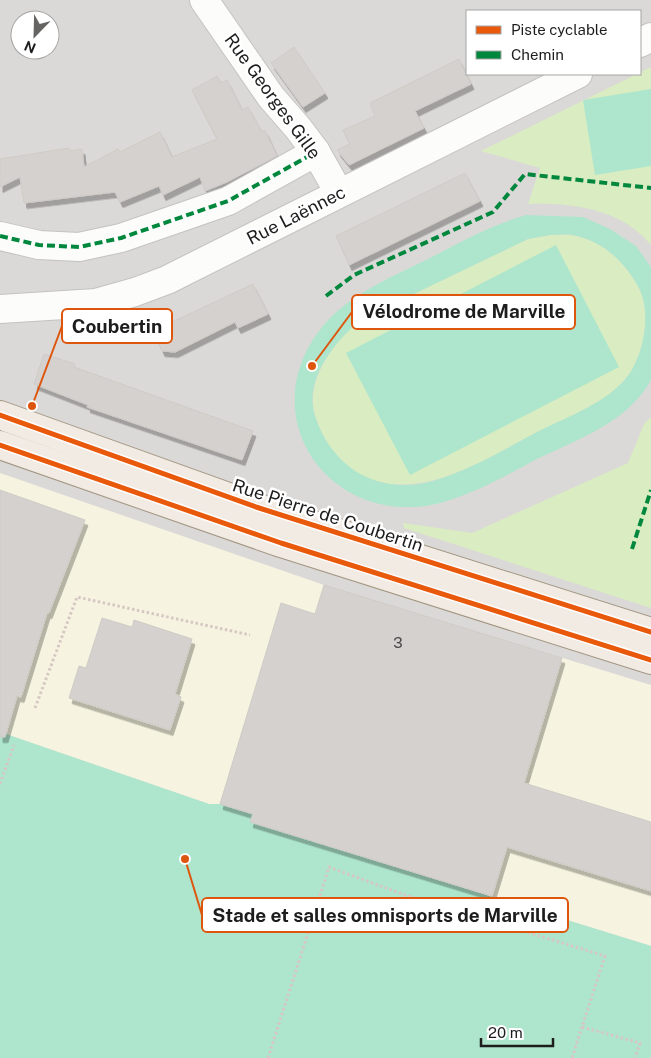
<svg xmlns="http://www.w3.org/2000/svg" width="651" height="1058" viewBox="0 0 651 1058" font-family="'Public Sans',sans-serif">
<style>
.residential{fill:#dbd9d7;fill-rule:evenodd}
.education{fill:#f6f4e0}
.grass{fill:#daecc1}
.pitch{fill:#ade6cc;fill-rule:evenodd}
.building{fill:#d4d1ce;stroke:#cfcbc7;filter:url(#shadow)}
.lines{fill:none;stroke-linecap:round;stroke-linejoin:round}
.minor-casing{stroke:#c4c3c1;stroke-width:30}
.primary-casing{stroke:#a29682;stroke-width:30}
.path{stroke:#d7c7c4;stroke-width:3;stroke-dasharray:2.5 2.5;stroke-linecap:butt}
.minor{stroke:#fcfcfb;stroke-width:28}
.primary{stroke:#f1ebe3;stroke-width:28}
.quiet{stroke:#00873e;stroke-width:4;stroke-dasharray:8 4;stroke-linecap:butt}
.cycleway-casing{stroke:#fff;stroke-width:8}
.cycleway{stroke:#e8590c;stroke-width:5}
.labels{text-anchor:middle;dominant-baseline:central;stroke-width:5;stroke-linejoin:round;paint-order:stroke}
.number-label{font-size:15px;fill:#4b4a49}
.street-label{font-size:18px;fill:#1d1d1d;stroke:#fff}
.leader{fill:none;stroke:#de560d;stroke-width:2}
.callout-dot{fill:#de560d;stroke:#fff;stroke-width:2}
.callout{fill:#fff;stroke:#de560d;stroke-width:2}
.callout-label{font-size:19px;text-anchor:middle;font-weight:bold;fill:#1d1d1d}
</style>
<defs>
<filter id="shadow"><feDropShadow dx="3" dy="5.5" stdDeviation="0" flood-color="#0004"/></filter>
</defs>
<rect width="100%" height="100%" fill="#ece9e5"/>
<path class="residential" d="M0,0H651V1058H0ZM467,11H640V74H467ZM20,20H50V50H20Z"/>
<polygon class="education" points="0,473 324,585 651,685 651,946 250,822 252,815 220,804 209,804 0,732"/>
<g class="grass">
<path d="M651,67V245C622,209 571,202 528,204L540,168L481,151Z"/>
<path d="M550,235C557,235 565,234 572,235C603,240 627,264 640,290C651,314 644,351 630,373C610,402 569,416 539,431C484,460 410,511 350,468C333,455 323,439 316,419C303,381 334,342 361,319L528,239Z"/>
<polygon points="651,417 651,608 404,528 403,523 472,533 628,463 644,424"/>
</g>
<g class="pitch">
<polygon points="651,89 651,166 595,175 583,100"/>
<path d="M526,215L583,217L610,229L636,246L651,267V380C629,421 579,439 539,458C505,476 453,506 414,507C317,511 259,410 319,331C346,295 390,278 428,259C460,242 491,225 526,215ZM550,235C557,235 565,234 572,235C603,240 627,264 640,290C651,314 644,351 630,373C610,402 569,416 539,431C505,449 470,470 433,481C378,496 332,468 315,416C303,379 336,340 362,319L528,239Z"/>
<polygon points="556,245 619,367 410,475 346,353"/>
<polygon points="0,732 209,804 220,804 253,814 250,822 651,946 651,1058 0,1058"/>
</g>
<g class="building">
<polygon points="294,47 325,93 303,107 271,63"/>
<polygon points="459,59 471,84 415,111 424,128 349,165 337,150 350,144 343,130 375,116 370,103"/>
<polygon points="217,76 221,83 227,80 242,110 248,107 262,132 265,130 277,156 227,182 205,191 200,177 163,195 159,186 120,202 115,192 24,203 20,177 0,187 0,159 69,148 70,151 82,149 84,167 118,149 120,152 160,132 172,157 217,139 192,90"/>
<polygon points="465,173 480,201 349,265 336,236"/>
<polygon points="253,284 268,314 238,328 235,322 175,352 162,351 153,331"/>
<polygon points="44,354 75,364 74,367 253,431 242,460 87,407 88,405 34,384"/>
<polygon points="0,490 85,520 49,613 47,613 21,697 17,696 5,737 0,737"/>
<polygon points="324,585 562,658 524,783 651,822 651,891 507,847 492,896 250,822 253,814 220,804 281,603 315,614"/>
<polygon points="102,618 132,627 134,620 192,639 175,694 181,697 170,730 69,698 79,666 86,668"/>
</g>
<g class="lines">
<g class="minor-casing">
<g id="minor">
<polyline points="204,0 271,97 298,128 316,152 339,193"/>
<polyline points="640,43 651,37"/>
<polyline points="0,236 39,245 79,247 121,238 228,201 316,152"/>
<polyline points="0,309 96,303 135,292 167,280 578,74"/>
</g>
</g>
<g class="primary-casing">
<g id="primary">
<polyline points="0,415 256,507 651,632"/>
<polyline points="0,445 281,543 651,660"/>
</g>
</g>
<g class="path">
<polyline points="35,708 77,597 250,635"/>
<polyline points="0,784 14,745"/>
<polyline points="582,1027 640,1043 635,1058"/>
<polyline points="268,1058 329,867 405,895 605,956 572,1058"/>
</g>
<use href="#minor" class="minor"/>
<use href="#primary" class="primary"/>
<g class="quiet">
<polyline points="0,236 39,245 79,247 121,238 228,201 316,152"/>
<polyline points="326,296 354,275 493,212 525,174 651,188"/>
<polyline points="632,549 651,490"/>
</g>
<g class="cycleway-casing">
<g id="cycleway">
<polyline points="0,415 256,507 651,632"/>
<polyline points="0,445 281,543 651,660"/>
</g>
</g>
<use href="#cycleway" class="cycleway"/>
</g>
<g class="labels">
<g class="number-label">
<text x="398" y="642">3</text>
</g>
<g class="street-label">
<text transform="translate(273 96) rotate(54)">Rue Georges Gille</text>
<text transform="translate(296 215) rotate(-27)">Rue Laënnec</text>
<text transform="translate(328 515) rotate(18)">Rue Pierre de Coubertin</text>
</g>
</g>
<path class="leader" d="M312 366L352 312M32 406L62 326M185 859L202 915"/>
<g class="callout-dot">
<circle cx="312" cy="366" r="5"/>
<circle cx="32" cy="406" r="5"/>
<circle cx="185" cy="859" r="5"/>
</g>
<g class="callout">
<rect x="352" y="295" width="223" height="34" rx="5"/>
<rect x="62" y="309" width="110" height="34" rx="5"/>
<rect x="202" y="898" width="366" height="34" rx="5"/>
</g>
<g class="callout-label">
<text x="464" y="318">Vélodrome de Marville</text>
<text x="117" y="333">Coubertin</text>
<text x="385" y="922">Stade et salles omnisports de Marville</text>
</g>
<rect x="466" y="10" width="175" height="65" fill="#ffffff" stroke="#a5a5a5"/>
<rect x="476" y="26" width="25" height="8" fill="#e8590c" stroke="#a5a5a5"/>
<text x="511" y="35" font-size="15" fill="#1d1d1d">Piste cyclable</text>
<rect x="476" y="51" width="25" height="8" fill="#00873e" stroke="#a5a5a5"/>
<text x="511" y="60" font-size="15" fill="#1d1d1d">Chemin</text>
<g transform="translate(35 35) rotate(203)"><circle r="24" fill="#ffffff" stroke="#a5a5a5"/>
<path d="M0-4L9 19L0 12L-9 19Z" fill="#656463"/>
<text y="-8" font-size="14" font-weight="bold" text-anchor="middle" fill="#1d1d1d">N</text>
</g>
<path d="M481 1038v8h72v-8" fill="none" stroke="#1d1d1d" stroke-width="2.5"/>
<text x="488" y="1038" font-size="15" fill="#1d1d1d" stroke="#ffffff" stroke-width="4" paint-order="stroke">20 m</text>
</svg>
